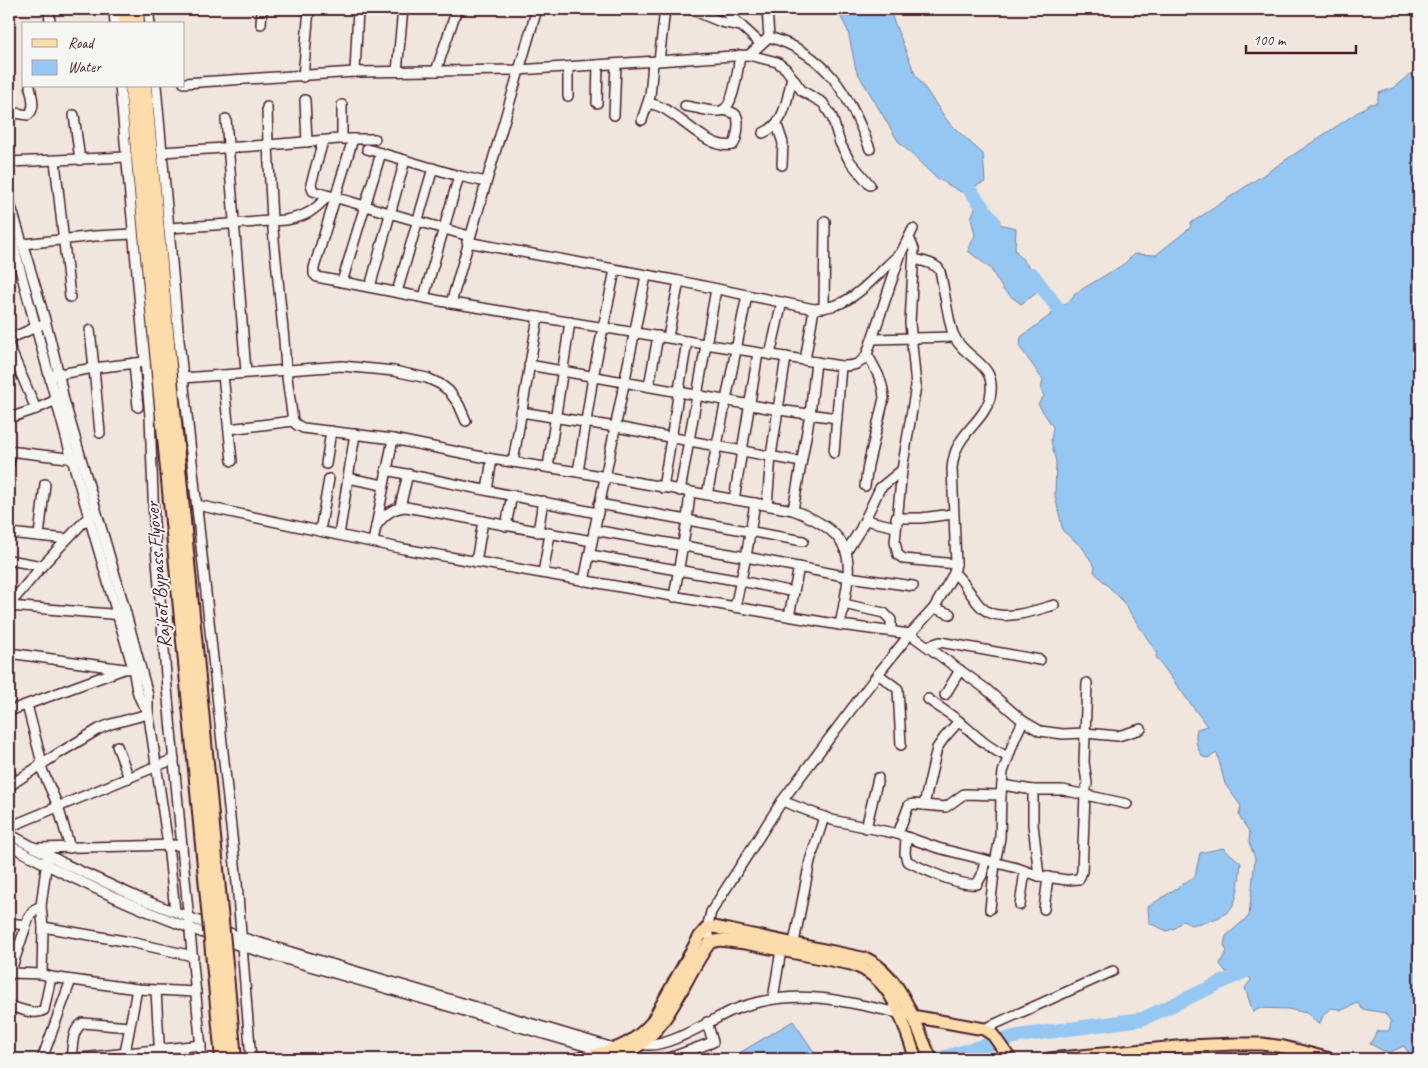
<svg xmlns="http://www.w3.org/2000/svg" width="1428" height="1068" viewBox="0 0 1428 1068" font-family="Caveat,sans-serif">
<style>
.water{fill:#96c7f2;stroke:#7884a2}
.lines{fill:none;stroke-linecap:round;stroke-linejoin:round}
.river{stroke:#96c7f2;stroke-width:14}
.minor-casing{stroke:#4a1f2b;stroke-width:12}
.major-casing{stroke:#4a1f2b;stroke-width:15}
.highway-casing{stroke:#4a1f2b;stroke-width:18}
.minor{stroke:#f6f6f2;stroke-width:9}
.major{stroke:#fddcac;stroke-width:11}
.highway{stroke:#fddcac;stroke-width:14}
.highway-bridge-casing{stroke:#4a1f2b;stroke-width:18;stroke-linecap:butt}
.highway-bridge{stroke:#fddcac;stroke-width:14}
.labels{text-anchor:middle;dominant-baseline:central;stroke-width:4;stroke-linejoin:round;paint-order:stroke}
.street-label{font-size:20px;fill:#4a1f2b;stroke:#f6f6f2}
</style>
<rect width="100%" height="100%" fill="#f0e6dd"/>
<filter id="ink" filterUnits="userSpaceOnUse"><feTurbulence type="fractalNoise" baseFrequency=".02" numOctaves="2"/><feDisplacementMap in="SourceGraphic" scale="10" xChannelSelector="R" yChannelSelector="G"/><feConvolveMatrix kernelMatrix="1 2 1 2 8 2 1 2 1" color-interpolation-filters="sRGB"/></filter>
<g filter="url(#ink)">
<g class="water">
<polygon points="837,9 889,9 915,74 949,123 983,154 985,182 961,192 935,177 898,141 856,70 848,31"/>
<path d="M1419,67V1059L1411,1057L1404,1046L1388,1053L1370,1044L1377,1031H1389L1391,1022L1385,1013L1362,1009L1358,1003L1342,1010L1332,1008L1324,1014L1319,1025L1307,1013L1288,1009L1258,1008L1253,1012L1245,988L1251,980L1246,972H1226L1220,964L1227,951L1224,945L1226,936L1249,916L1255,858L1249,842L1250,833L1239,816L1241,806L1225,784L1217,753L1208,758L1203,757C1197,748 1194,741 1197,729L1207,726L1156,657L1157,653L1121,599L1094,572L1095,567L1082,547L1063,531L1055,496L1056,462L1051,441L1053,427L1038,404L1044,396L1041,390L1043,380L1020,347L1021,337L1073,298L1074,294L1124,264L1134,254L1156,255L1190,228L1191,223L1370,104L1377,103L1379,93L1393,88Z"/>
<polygon points="976,206 993,210 999,224 1016,228 1015,250 1032,271 1039,276 1044,288 1021,304 1004,291 990,268 968,251 975,235 971,218"/>
<path d="M1223,848L1241,863C1236,907 1238,916 1191,925L1183,920L1175,928L1167,931L1149,923L1148,907L1195,876L1200,853Z"/>
<polygon points="793,1021 819,1059 727,1059 731,1058"/>
</g>
<g class="lines">
<g class="river">
<polyline points="957,173 994,222"/>
<polyline points="1032,274 1070,324"/>
<polyline points="938,1059 1018,1036 1142,1019 1246,971 1261,963"/>
</g>
<g class="minor-casing">
<g id="minor">
<polyline points="49,9 50,24"/>
<polyline points="114,9 115,24"/>
<polyline points="148,9 150,24"/>
<path d="M537,9L451,303C581,324 711,345 841,366C853,366 861,365 867,354L901,253L913,229"/>
<polyline points="690,9 721,22 741,26"/>
<polyline points="723,9 760,43"/>
<polyline points="767,9 769,37"/>
<polyline points="261,24 262,9"/>
<path d="M769,37C828,54 849,95 870,149"/>
<polyline points="749,55 777,62 786,69 802,91 823,103 832,117 840,143 849,160 870,185"/>
<polyline points="659,61 665,9"/>
<polyline points="397,71 403,9"/>
<polyline points="436,71 457,9"/>
<polyline points="355,72 358,9"/>
<polyline points="303,77 309,9"/>
<polyline points="184,83 355,72 518,70 749,55 769,37"/>
<polyline points="120,86 150,416 154,522 167,688 202,1059"/>
<polyline points="156,86 179,340 237,883 251,1059"/>
<polyline points="568,96 568,67"/>
<polyline points="305,100 307,142"/>
<polyline points="597,103 598,65"/>
<path d="M648,103C653,104 659,106 663,108C682,118 710,150 733,145C737,140 741,118 735,114C732,112 727,111 723,110"/>
<path d="M685,106C694,107 713,113 721,111C734,108 738,67 740,55"/>
<polyline points="267,107 268,145 339,139 375,139"/>
<path d="M9,112L28,115C37,108 31,95 30,86"/>
<polyline points="74,115 80,160"/>
<polyline points="614,115 616,64"/>
<polyline points="226,119 246,372"/>
<polyline points="642,120 650,96 653,62"/>
<polyline points="777,125 783,143 782,165"/>
<path d="M763,133C786,124 787,98 792,77"/>
<polyline points="342,139 342,105"/>
<polyline points="353,139 314,268 314,274 317,277 451,303"/>
<polyline points="323,141 311,184 313,191 469,236"/>
<polyline points="367,149 459,176"/>
<path d="M162,152L268,145L272,220L284,340L286,370L293,421L297,425L303,428L393,439L492,459L578,472L793,510C861,537 852,562 840,625"/>
<polyline points="55,161 70,297"/>
<polyline points="9,162 127,157"/>
<path d="M9,200C29,266 51,332 64,400L122,599L148,695V710L168,845L175,911"/>
<path d="M169,228L286,220C306,216 313,212 328,196"/>
<path d="M9,229L72,459L133,668C136,683 136,699 148,710"/>
<polyline points="909,238 914,249 910,323 916,386 902,470 895,542 898,555 904,559 956,564"/>
<path d="M467,242L679,281L814,309C823,308 833,307 841,303C863,293 882,269 901,253"/>
<polyline points="23,244 95,236 133,234"/>
<polyline points="342,282 381,153"/>
<polyline points="370,287 405,160"/>
<polyline points="397,292 433,168"/>
<polyline points="424,297 459,176 486,182"/>
<polyline points="824,308 825,221"/>
<polyline points="668,337 679,281"/>
<polyline points="9,339 41,325"/>
<polyline points="873,339 955,337"/>
<polyline points="9,346 36,409"/>
<polyline points="770,355 782,302"/>
<polyline points="805,360 814,309"/>
<polyline points="134,363 138,407"/>
<polyline points="529,365 779,410 837,418"/>
<polyline points="54,375 94,368 90,330"/>
<polyline points="223,375 232,461"/>
<polyline points="183,378 342,366 394,371 427,378 440,384 449,391 459,405 466,421"/>
<polyline points="649,386 658,336"/>
<polyline points="521,412 616,427 801,462"/>
<polyline points="9,418 36,409 56,400"/>
<polyline points="229,429 293,421"/>
<polyline points="100,433 94,368 145,362"/>
<polyline points="9,451 75,459"/>
<polyline points="834,453 841,366"/>
<polyline points="513,462 538,317"/>
<polyline points="9,463 12,451"/>
<polyline points="326,464 331,431"/>
<polyline points="548,467 570,322"/>
<polyline points="386,470 597,513"/>
<polyline points="578,472 593,377 615,270"/>
<polyline points="348,478 383,485"/>
<path d="M865,486L868,465L884,398C883,381 875,368 867,354"/>
<polyline points="663,488 687,341"/>
<polyline points="487,490 492,459"/>
<polyline points="680,491 716,289"/>
<polyline points="707,495 747,295"/>
<polyline points="734,500 758,353"/>
<polyline points="599,504 803,541"/>
<polyline points="197,505 404,549 735,607 840,625 910,634 986,689 1023,721 1040,731 1063,734 1085,733 1118,736 1141,729"/>
<polyline points="767,505 771,456 786,357"/>
<polyline points="400,507 408,474"/>
<polyline points="793,510 810,414 816,362"/>
<polyline points="896,518 921,518 953,514"/>
<polyline points="865,520 896,527"/>
<path d="M376,526C384,515 392,508 406,507L592,541"/>
<polyline points="506,526 512,495"/>
<polyline points="594,530 746,557 849,577 913,586"/>
<polyline points="320,531 329,479"/>
<polyline points="538,532 543,501"/>
<polyline points="9,533 67,539"/>
<polyline points="339,535 355,434"/>
<polyline points="39,536 45,484"/>
<polyline points="373,542 393,439"/>
<polyline points="846,552 860,530 880,488 902,470"/>
<polyline points="590,555 741,581 794,592"/>
<polyline points="9,560 42,566 91,514"/>
<polyline points="476,562 483,521"/>
<polyline points="543,573 550,534"/>
<path d="M954,573C963,580 967,589 974,598C977,603 983,609 988,612C1006,621 1037,610 1054,605"/>
<polyline points="584,581 646,276"/>
<polyline points="674,597 687,520 690,493"/>
<polyline points="844,604 884,613 891,620 891,631"/>
<polyline points="9,605 42,566"/>
<polyline points="9,606 123,615"/>
<polyline points="735,607 746,557 755,503"/>
<polyline points="934,608 950,614"/>
<polyline points="789,616 799,567"/>
<polyline points="928,646 940,642 1040,660"/>
<polyline points="9,653 124,669 137,668"/>
<polyline points="878,674 898,689 901,745"/>
<polyline points="945,695 960,670"/>
<path d="M928,699C938,707 951,714 960,722C976,736 988,748 1008,757"/>
<polyline points="27,705 42,763"/>
<polyline points="9,711 121,670"/>
<polyline points="117,746 129,778"/>
<polyline points="40,765 58,806 70,848"/>
<polyline points="9,770 13,784"/>
<polyline points="1002,785 1033,790 1063,790 1127,804"/>
<polyline points="9,786 56,755 99,729 111,724 148,714"/>
<polyline points="1033,790 1033,824 1039,876"/>
<polyline points="782,801 832,820 898,834 938,848 1017,868 1039,876 1067,880 1079,879 1082,872 1085,794 1087,783 1084,762 1087,683"/>
<polyline points="924,805 937,748 944,738 959,721"/>
<polyline points="9,827 174,759"/>
<polyline points="866,828 878,778"/>
<polyline points="9,834 67,865 139,898 240,937 617,1049"/>
<polyline points="898,834 909,805 913,804 946,807 964,794 1001,795"/>
<path d="M906,837L905,854L907,861C921,868 961,887 977,884L982,875L985,860"/>
<path d="M9,845C83,885 161,920 241,946L596,1049"/>
<polyline points="35,848 182,845"/>
<polyline points="1020,905 1025,871"/>
<polyline points="990,909 995,863 1000,838 1001,795 1003,772 1015,738 1023,721"/>
<polyline points="1044,909 1048,877"/>
<polyline points="9,923 26,925"/>
<polyline points="43,927 130,942 193,956"/>
<path d="M711,942L707,928L711,912L782,801L878,674L910,634L934,608L954,573L956,564L952,468C953,460 954,453 958,446C966,429 985,417 990,398C998,362 966,361 954,336C948,324 942,272 939,269C934,263 922,261 914,259"/>
<polyline points="794,943 810,861 824,817"/>
<polyline points="10,973 42,974 51,977 137,989 196,992"/>
<polyline points="42,974 43,927 41,906 47,860"/>
<polyline points="9,976 29,917 35,909 41,906"/>
<polyline points="156,991 160,1059"/>
<polyline points="773,999 781,950"/>
<path d="M9,1006C19,1008 34,1016 44,1010L51,977"/>
<polyline points="984,1029 1113,971"/>
<path d="M643,1044C663,1051 711,1020 731,1011C741,1007 753,1003 764,1001C812,990 857,1005 904,1014"/>
<polyline points="124,1058 137,989"/>
<polyline points="42,1059 71,980"/>
<path d="M71,1059C73,1047 71,1030 83,1023L129,1027"/>
<polyline points="73,1059 201,1045"/>
<polyline points="667,1059 713,1042 707,1022"/>
</g>
</g>
<g class="major-casing">
<g id="major">
<polyline points="912,1016 984,1029 993,1035 1010,1059"/>
<path d="M578,1059C609,1051 630,1048 652,1022L700,936L707,928L714,927L867,959C903,978 915,1024 931,1059"/>
<path d="M613,1059C669,1039 677,989 708,945L711,942L720,940L745,943L851,964C894,978 902,1021 916,1059"/>
<polyline points="1049,1059 1188,1046 1235,1044 1262,1044 1284,1047 1330,1059"/>
</g>
</g>
<g class="highway-casing">
<g id="highway">
<polyline points="125,9 126,24"/>
<polyline points="136,9 137,24"/>
<polyline points="132,86 169,480"/>
<polyline points="144,86 179,478"/>
</g>
</g>
<use href="#minor" class="minor"/>
<use href="#major" class="major"/>
<use href="#highway" class="highway"/>
<g class="highway-bridge-casing">
<g id="highway-bridge">
<polyline points="179,478 234,1059"/>
<polyline points="169,480 223,1059"/>
</g>
</g>
<use href="#highway-bridge" class="highway-bridge"/>
</g>
</g>
<g class="labels">
<g class="street-label">
<text transform="translate(158 575) rotate(-95)">Rajkot Bypass Flyover</text>
</g>
</g>
<rect width="1428" height="1068" fill="none" stroke="#f6f6f2" stroke-width="30"/>
<rect x="15" y="15" width="1398" height="1038" fill="none" stroke="#4a1f2b" stroke-width="2" filter="url(#ink)"/>
<rect x="22" y="22" width="162" height="65" fill="#f6f6f2" stroke="#b1a0a2"/>
<rect x="32" y="39" width="25" height="8" fill="#fddcac" stroke="#b1a0a2"/>
<text x="68" y="48" font-size="15" fill="#4a1f2b">Road</text>
<rect x="32" y="60" width="25" height="15" fill="#96c7f2" stroke="#b1a0a2"/>
<text x="68" y="72" font-size="15" fill="#4a1f2b">Water</text>
<path d="M1246 45v8h110v-8" fill="none" stroke="#4a1f2b" stroke-width="2.5"/>
<text x="1253" y="45" font-size="15" fill="#4a1f2b" stroke="#f6f6f2" stroke-width="4" paint-order="stroke">100 m</text>
</svg>
